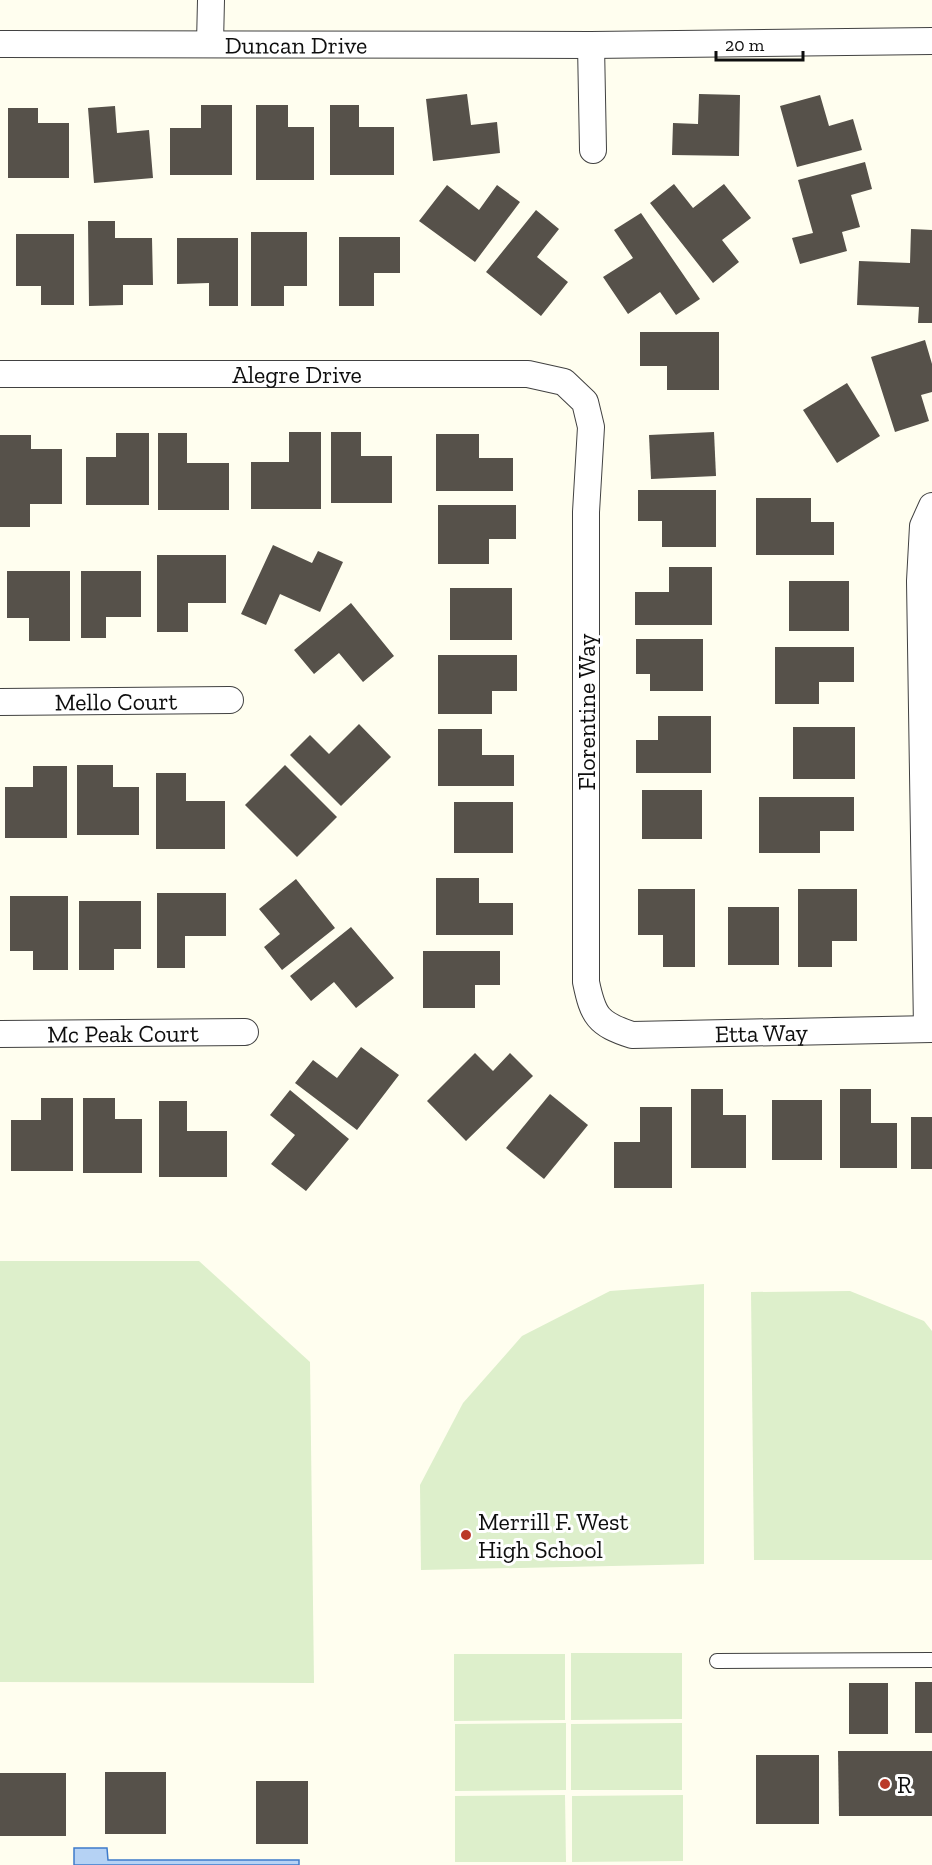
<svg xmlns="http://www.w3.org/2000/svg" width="932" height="1865" viewBox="0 0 932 1865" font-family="'Zilla Slab',serif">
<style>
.pitch{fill:#ddefcb}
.water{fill:#b5d2f4;stroke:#3e7bca;stroke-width:1.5}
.building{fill:#56514a}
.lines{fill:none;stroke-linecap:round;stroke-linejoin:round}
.service-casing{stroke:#414141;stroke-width:16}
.minor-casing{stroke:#414141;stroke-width:28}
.service{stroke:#fff;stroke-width:14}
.minor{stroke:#fff;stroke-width:26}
.poi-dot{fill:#ba3a29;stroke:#fff;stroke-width:2}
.labels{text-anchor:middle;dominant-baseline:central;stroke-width:6;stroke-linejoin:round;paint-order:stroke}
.street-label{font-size:24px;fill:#0e0e0e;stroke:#fff}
.poi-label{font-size:24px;fill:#0e0e0e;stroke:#fff;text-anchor:start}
</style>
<rect width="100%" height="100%" fill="#fffeef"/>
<g class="pitch">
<polygon points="0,1261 199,1261 310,1362 314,1683 0,1682"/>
<polygon points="704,1284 704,1564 421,1570 420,1485 463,1403 522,1336 610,1291"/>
<polygon points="850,1291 924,1321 932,1331 932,1560 754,1560 751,1292"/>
<polygon points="571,1653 682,1653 682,1719 571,1720"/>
<polygon points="454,1654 565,1654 565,1720 454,1721"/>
<polygon points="566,1723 566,1790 455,1791 455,1724"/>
<polygon points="682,1723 682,1790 571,1790 571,1724"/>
<polygon points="565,1795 566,1862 455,1862 455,1796"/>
<polygon points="683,1795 683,1861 572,1862 572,1796"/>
</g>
<polygon class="water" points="74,1848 107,1848 108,1860 299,1860 299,1865 74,1865"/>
<g class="building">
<polygon points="467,94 471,125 497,122 500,153 433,161 426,99"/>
<polygon points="699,94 740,95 739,156 672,155 673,123 698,124"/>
<polygon points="820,95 829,126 853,119 862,150 797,167 780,106"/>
<polygon points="201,105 232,105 232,175 170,175 170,128 201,128"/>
<polygon points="256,105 288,105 288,127 314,127 314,180 256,180"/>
<polygon points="330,105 359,105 359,127 394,127 394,175 330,175"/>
<polygon points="115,106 117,133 149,130 153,178 94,183 88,108"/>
<polygon points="8,108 38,108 38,123 69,123 69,178 8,178"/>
<polygon points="865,162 872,189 851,195 860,227 842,232 847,251 800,264 792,238 813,233 798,180"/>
<polygon points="674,184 693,208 724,184 751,218 722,240 739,262 713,283 650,203"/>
<polygon points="447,185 479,210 497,185 520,202 475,262 419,221"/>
<polygon points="536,210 559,229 537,257 568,282 541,316 486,272"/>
<polygon points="641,213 700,299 676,315 660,292 628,314 603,277 633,258 614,230"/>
<polygon points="88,221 115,221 115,238 152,238 153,285 123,285 123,305 89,306"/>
<polygon points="911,229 932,230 932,323 918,323 919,307 857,305 859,261 910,263"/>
<polygon points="251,232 307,232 307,286 284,286 284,306 251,306"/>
<polygon points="16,234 74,234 74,305 41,305 41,286 16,286"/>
<polygon points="339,237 400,237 400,273 374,273 374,306 339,306"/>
<polygon points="177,238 238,238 238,306 209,306 209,283 177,284"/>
<polygon points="640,332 719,332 719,390 667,390 667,366 640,366"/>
<polygon points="925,340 932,364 932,392 921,395 929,421 895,432 871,357"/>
<polygon points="847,383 880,436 837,463 803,410"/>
<polygon points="289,432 321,432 321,509 251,509 251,462 289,462"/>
<polygon points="331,432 361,432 361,456 392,456 392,503 331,503"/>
<polygon points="714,432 716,476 651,479 649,435"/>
<polygon points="116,433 149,433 149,505 86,505 86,457 116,457"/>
<polygon points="158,433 187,433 187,463 229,463 229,510 158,510"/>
<polygon points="436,434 479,434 479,458 513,458 513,491 436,491"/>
<polygon points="0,435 31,435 31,449 62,449 62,504 30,504 30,527 0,527"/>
<polygon points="638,490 716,490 716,547 662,547 662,521 638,521"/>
<polygon points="756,498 811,498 811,522 834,522 834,555 756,555"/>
<polygon points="438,505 516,505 516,539 489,539 489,564 438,564"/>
<polygon points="273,545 312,563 318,551 343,562 320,612 280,594 266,625 241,614"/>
<polygon points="157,555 226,555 226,603 188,603 188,632 157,632"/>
<polygon points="669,567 712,567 712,625 635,625 635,592 669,592"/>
<polygon points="7,571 70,571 70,641 29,641 29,618 7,618"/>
<polygon points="81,571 141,571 141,617 106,617 106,638 81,638"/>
<rect x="789" y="581" width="60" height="50"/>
<rect x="450" y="588" width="62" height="52"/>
<polygon points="351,603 394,656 363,682 339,653 314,674 294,650"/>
<polygon points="636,639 703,639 703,691 650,691 650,674 636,674"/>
<polygon points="775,647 854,647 854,682 819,682 819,704 775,704"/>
<polygon points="438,655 517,655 517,691 492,691 492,714 438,714"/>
<polygon points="658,716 711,716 711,773 636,773 636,740 658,740"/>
<polygon points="359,724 391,757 341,806 290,755 310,735 329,754"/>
<rect x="793" y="727" width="62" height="52"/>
<polygon points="438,729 482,729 482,755 514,755 514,786 438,786"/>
<polygon points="77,765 113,765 113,787 139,787 139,835 77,835"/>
<polygon points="285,765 337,817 297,857 245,805"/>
<polygon points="33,766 67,766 67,838 5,838 5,787 33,787"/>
<polygon points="156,773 186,773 186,801 225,801 225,849 156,849"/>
<rect x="642" y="790" width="60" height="49"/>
<polygon points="759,797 854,797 854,831 820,831 820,853 759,853"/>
<rect x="454" y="802" width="59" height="51"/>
<polygon points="436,878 479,878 479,903 513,903 513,935 436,935"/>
<polygon points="296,879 335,928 282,970 264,947 280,934 259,909"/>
<polygon points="638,889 695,889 695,967 663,967 663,935 638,935"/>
<polygon points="798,889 857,889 857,941 832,941 832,967 798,967"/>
<polygon points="157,893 226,893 226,936 185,936 185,968 157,968"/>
<polygon points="10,896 68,896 68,970 33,970 33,951 10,951"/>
<polygon points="79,901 141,901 141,949 114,949 114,970 79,970"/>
<rect x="728" y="907" width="51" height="58"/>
<polygon points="351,927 394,978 356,1008 334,982 311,1001 290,976"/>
<polygon points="423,951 500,951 500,985 475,985 475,1008 423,1008"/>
<polygon points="361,1047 399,1075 357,1130 295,1083 313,1060 337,1078"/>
<polygon points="475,1053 493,1071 510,1053 533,1076 466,1141 427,1101"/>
<polygon points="691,1089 723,1089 723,1115 746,1115 746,1168 691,1168"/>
<polygon points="840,1089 871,1089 871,1123 897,1123 897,1168 840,1168"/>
<polygon points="290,1090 349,1139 306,1191 271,1164 295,1135 270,1115"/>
<polygon points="550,1094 588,1125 544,1179 506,1148"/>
<polygon points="41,1098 73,1098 73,1171 11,1171 11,1120 41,1120"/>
<polygon points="83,1098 115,1098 115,1119 142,1119 142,1173 83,1173"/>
<rect x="772" y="1100" width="50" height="60"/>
<polygon points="159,1101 187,1101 187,1131 227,1131 227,1177 159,1177"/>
<polygon points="640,1107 672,1107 672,1188 614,1188 614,1142 640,1142"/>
<rect x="911" y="1117" width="21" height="52"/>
<rect x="915" y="1682" width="17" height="51"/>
<rect x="849" y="1683" width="39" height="51"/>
<polygon points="838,1751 932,1751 932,1816 839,1816"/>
<rect x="756" y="1755" width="63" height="69"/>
<rect x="105" y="1772" width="61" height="62"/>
<rect x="0" y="1773" width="66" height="63"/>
<rect x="256" y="1781" width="52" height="63"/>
</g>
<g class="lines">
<g class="service-casing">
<polyline id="service" points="717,1661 932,1660"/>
</g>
<g class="minor-casing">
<g id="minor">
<polyline points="210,43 211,0"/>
<path id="s1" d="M0,44L591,45L932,41"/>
<polyline points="591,45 593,150"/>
<path id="s2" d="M0,374H528L564,382L585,402L591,427L586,512V982C593,1016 598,1024 632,1035L932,1029"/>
<path id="s3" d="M0,702L230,700"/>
<polyline points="927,1029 920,581 923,526 932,506"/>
<path id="s4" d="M0,1034L245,1032"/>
</g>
</g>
<use href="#service" class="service"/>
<use href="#minor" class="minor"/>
</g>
<g class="poi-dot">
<circle cx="466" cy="1535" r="6"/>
<circle cx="885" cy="1784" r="6"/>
</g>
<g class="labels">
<g class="street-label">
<text stroke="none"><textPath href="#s1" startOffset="296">Duncan Drive</textPath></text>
<text stroke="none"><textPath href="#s2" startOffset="297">Alegre Drive</textPath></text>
<text stroke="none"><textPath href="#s3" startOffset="116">Mello Court</textPath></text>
<text transform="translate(586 712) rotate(-90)">Florentine Way</text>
<text stroke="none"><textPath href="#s4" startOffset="123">Mc Peak Court</textPath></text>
<text stroke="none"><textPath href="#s2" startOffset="1380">Etta Way</textPath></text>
</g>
<g class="poi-label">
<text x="478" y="1521">Merrill F. West<tspan x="478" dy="28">High School</tspan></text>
<text x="897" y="1784">R</text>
</g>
</g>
<path d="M716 51v9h87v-9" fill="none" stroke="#0e0e0e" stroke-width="3"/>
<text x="725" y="51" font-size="18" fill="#0e0e0e" stroke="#ffffff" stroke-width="4.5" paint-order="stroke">20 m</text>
</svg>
